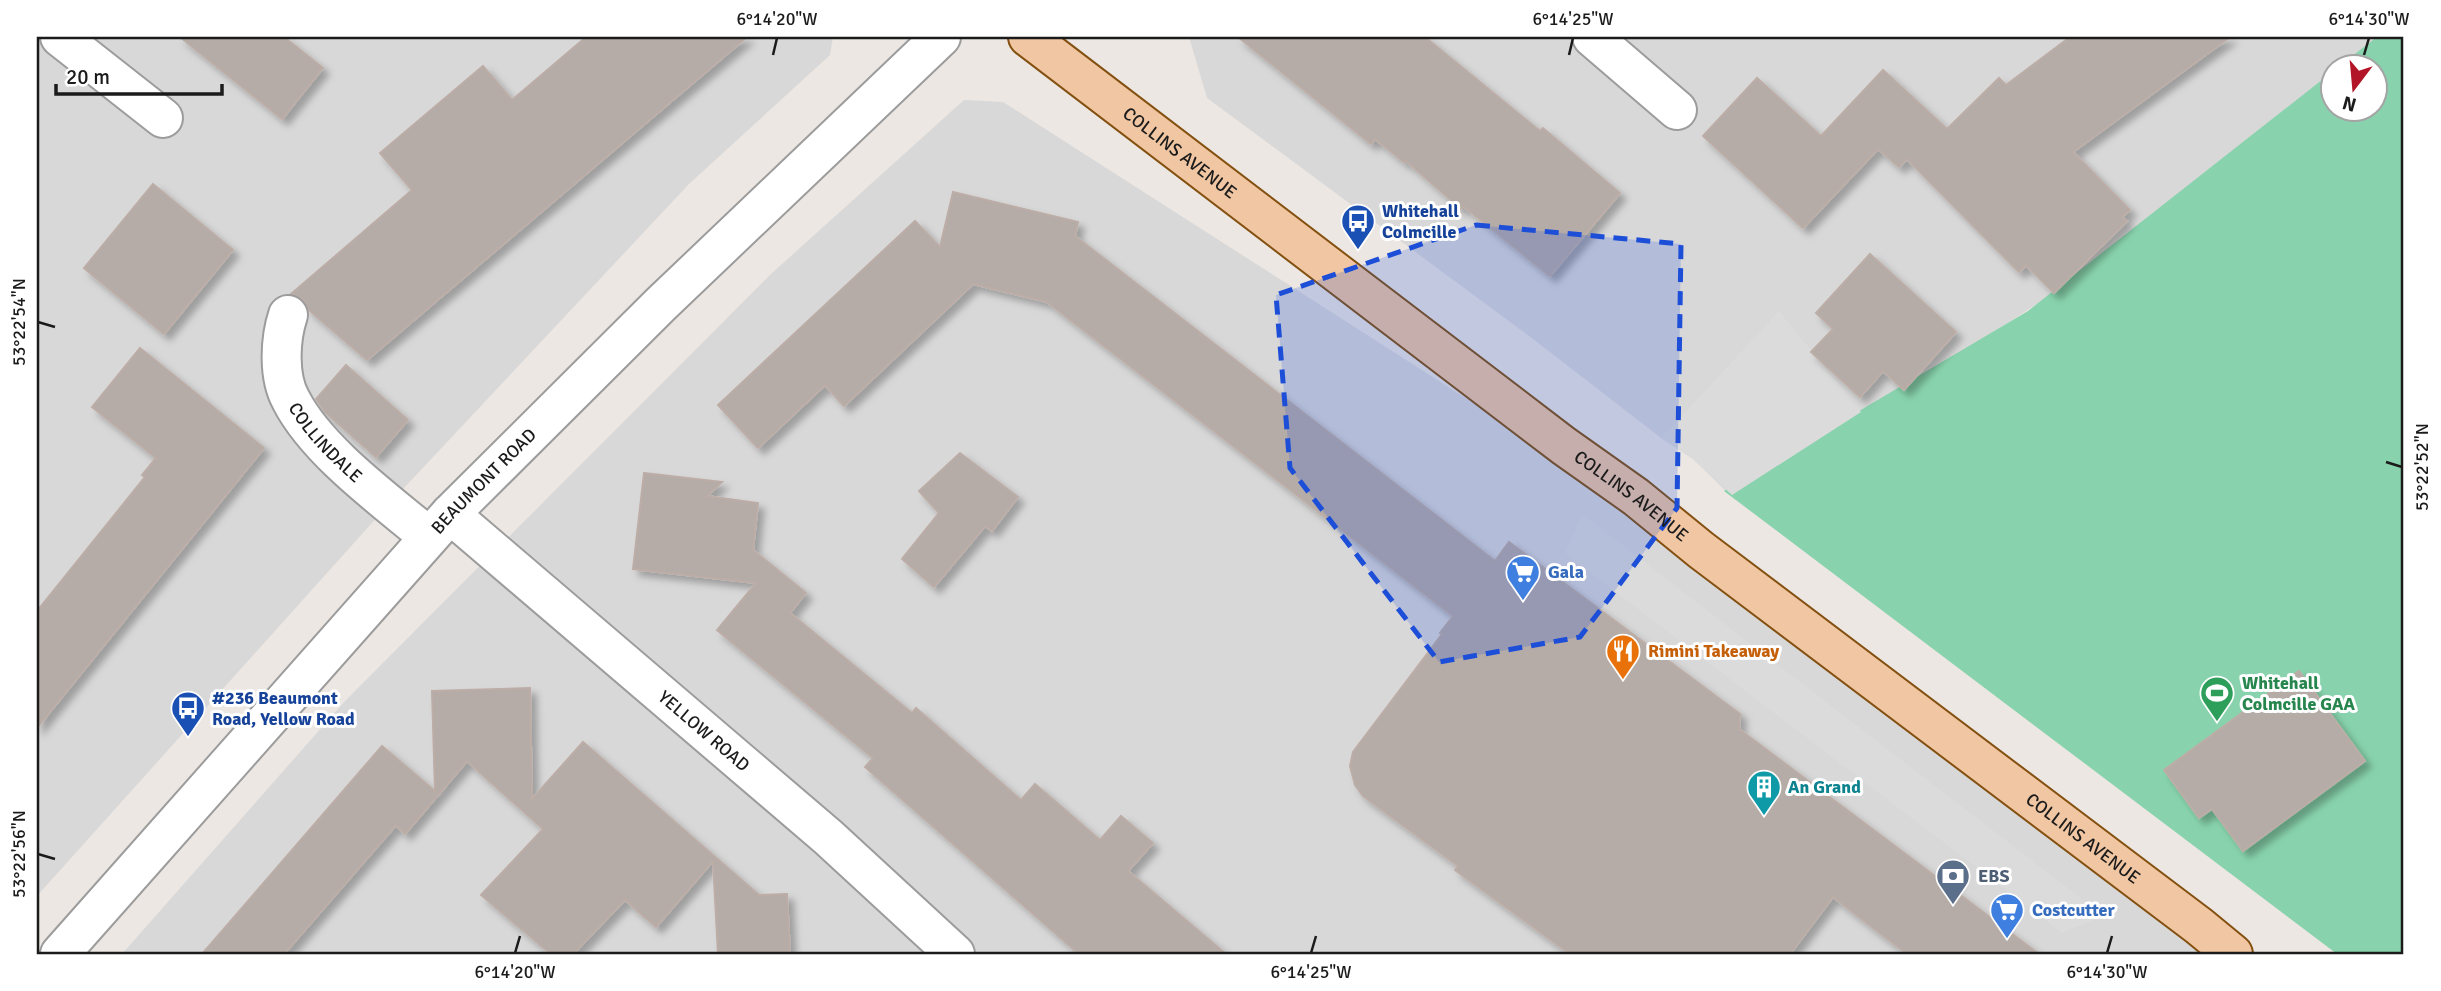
<svg xmlns="http://www.w3.org/2000/svg" width="2441" height="991" viewBox="0 0 2441 991" font-family="Signika,sans-serif">
<style>
.residential{fill:#d9d8d9}
.pitch{fill:#88d3ad}
.parking{fill:#dbdbdb}
.building{fill:#b5aca8;stroke:#bcada6;stroke-width:2;filter:url(#shadow)}
.lines{fill:none;stroke-linecap:round;stroke-linejoin:round}
.minor-casing{stroke:#9c9c9c;stroke-width:42}
.major-casing{stroke:#835010;stroke-width:42}
.minor{stroke:#fff;stroke-width:38}
.major{stroke:#f1c6a2;stroke-width:38}
.marked{fill:#1d4ed8;fill-opacity:0.2;stroke:#1d4ed8;stroke-width:5;stroke-dasharray:14 9;stroke-linejoin:round}
.ticks{fill:none;stroke:#1b1b1b;stroke-width:2.5}
.labels{text-anchor:middle;dominant-baseline:central;stroke-width:6;stroke-linejoin:round;paint-order:stroke}
.street-label{font-size:18px;fill:#1b1b1b;stroke:#fff}
.transit-label{font-size:18px;font-weight:bold;fill:#164399;stroke:#fff;text-anchor:start}
.shop-label{font-size:18px;font-weight:bold;fill:#366cbe;stroke:#fff;text-anchor:start}
.food-label{font-size:18px;font-weight:bold;fill:#c56008;stroke:#fff;text-anchor:start}
.leisure-label{font-size:18px;font-weight:bold;fill:#27864d;stroke:#fff;text-anchor:start}
.culture-label{font-size:18px;font-weight:bold;fill:#0d838f;stroke:#fff;text-anchor:start}
.service-label{font-size:18px;font-weight:bold;fill:#4e5e75;stroke:#fff;text-anchor:start}
.neatline{fill:none;stroke:#1b1b1b;stroke-width:2.5}
.ticks-label{font-size:18px;text-anchor:middle;fill:#1b1b1b}
</style>
<defs>
<filter id="shadow"><feDropShadow dx="6" dy="6" stdDeviation="3.5" flood-color="#0004"/></filter>
</defs>
<rect width="100%" height="100%" fill="#ece7e2"/>
<g class="residential">
<polygon points="37,37 833,37 830,55 689,184 389,504 37,896"/>
<polygon points="1189,37 2381,37 2343,66 2332,66 2332,75 2049,296 1735,500 1693,459 1661,438 1533,339 1207,98"/>
<polygon points="964,100 1003,102 1575,468 2233,954 122,954 345,701 771,274"/>
</g>
<polygon class="pitch" points="2377,37 2404,37 2404,954 2337,954 1724,491 2028,311 2332,72 2332,108 2374,108 2374,66 2339,66"/>
<g class="parking">
<polygon points="1779,311 1861,412 1732,495 1693,459 1661,438"/>
<polygon points="1582,514 2104,916 2062,933 1565,553"/>
</g>
<g class="building">
<polygon points="180,37 284,37 323,68 282,119"/>
<polygon points="586,37 747,37 367,360 309,310 303,299 291,294 412,190 380,153 483,66 512,100"/>
<polygon points="1238,37 1425,37 1540,131 1543,128 1620,193 1550,276 1463,206 1461,209 1406,161 1405,163 1375,139 1371,144"/>
<polygon points="2070,37 2230,37 2073,152 2130,210 2122,217 2127,221 2054,293 2026,265 2019,272 1907,159 1899,167 1878,149 1803,228 1703,136 1757,78 1821,136 1883,70 1947,129 1999,78 2006,85"/>
<polygon points="153,184 233,250 164,334 84,268"/>
<polygon points="953,192 1078,222 1075,236 1495,561 1509,542 1740,714 1739,729 2039,954 1907,954 1833,897 1790,954 1570,954 1455,870 1458,866 1363,796 1355,785 1350,766 1353,752 1442,634 1440,633 1453,616 1047,302 973,284 844,406 825,385 758,448 718,405 915,221 940,247"/>
<polygon points="1870,254 1956,332 1904,390 1883,371 1860,397 1811,352 1833,329 1816,313"/>
<polygon points="140,348 264,448 37,728 37,611 145,477 142,475 156,458 92,407"/>
<polygon points="346,365 408,420 376,457 325,412 316,399"/>
<polygon points="960,453 1018,497 992,531 985,526 934,587 902,559 939,513 919,491"/>
<polygon points="644,473 722,482 707,496 758,503 753,550 806,593 790,613 912,713 916,708 1021,800 1035,784 1100,840 1121,816 1153,843 1128,871 1226,954 1079,954 865,767 873,758 717,630 756,583 633,569"/>
<polygon points="2299,671 2365,761 2243,851 2212,809 2199,818 2164,770"/>
<polygon points="530,688 532,799 583,742 759,895 787,894 790,954 718,954 713,861 656,927 625,900 573,954 551,954 481,895 543,829 467,761 405,834 396,825 284,954 202,954 382,746 435,791 432,691"/>
</g>
<g class="lines">
<g class="minor-casing">
<g id="minor">
<polyline points="60,37 163,118"/>
<polyline points="1592,37 1677,110"/>
<path id="s1" d="M288,315C280,339 278,377 291,400C317,451 385,500 429,537"/>
<path id="s2" d="M450,514L828,837L955,954"/>
<path id="s3" d="M60,954L450,514L661,304L941,37"/>
</g>
</g>
<g class="major-casing">
<g id="major">
<path id="s4" d="M1028,37L1564,446L1636,497L1701,550L2199,926L2233,954"/>
</g>
</g>
<use href="#minor" class="minor"/>
<use href="#major" class="major"/>
</g>
<path class="marked" d="M1476,225L1681,244L1677,508L1580,637L1439,662L1290,468L1276,295Z"/>
<path class="ticks" d="M773,55L777,38M1569,55L1573,38M2364,55L2369,38M38,322L55,327M2386,462L2402,467M38,854L55,859M515,953L520,936M1311,953L1316,936M2107,953L2112,936"/>
<defs>
<g id="bus-pin" transform="scale(1.75)"><path d="M0 17L-7.5 6A9.5 9.5 0 1 1 7.5 6Z" fill="#1a4fb4" stroke="#fff"/><path d="M-5-6H5V4H4V6H2V4H-2V6H-4V4H-5ZM-3.5-4V0h7V-4ZM-3.5 1.2v1.5H-2V1.2ZM2 1.2v1.5H3.5V1.2Z" fill="#fff"/></g>
<g id="supermarket-pin" transform="scale(1.75)"><path d="M0 17L-7.5 6A9.5 9.5 0 1 1 7.5 6Z" fill="#3f7fe0" stroke="#fff"/><path d="M-6-5.5h2.5l.6 2H6L4.5 2H-2.5L-4.4-4H-6ZM-1.5 3.2a1.3 1.3 0 1 0 .1 0ZM3 3.2a1.3 1.3 0 1 0 .1 0Z" fill="#fff"/></g>
<g id="restaurant-pin" transform="scale(1.75)"><path d="M0 17L-7.5 6A9.5 9.5 0 1 1 7.5 6Z" fill="#e8710a" stroke="#fff"/><path d="M-5-6h1v4h1v-4h1v4h1v-4h1v5L-1.5 .5V6h-2V.5L-5-1ZM5-6V6H3V1.5H1.5Q1.5-4 5-6Z" fill="#fff"/></g>
<g id="stadium-pin" transform="scale(1.75)"><path d="M0 17L-7.5 6A9.5 9.5 0 1 1 7.5 6Z" fill="#2e9e5b" stroke="#fff"/><path d="M0-5a6.5 5 0 1 0 0 10a6.5 5 0 1 0 0-10ZM-3.5-1.8h7v3.6h-7Z" fill="#fff"/></g>
<g id="building-pin" transform="scale(1.75)"><path d="M0 17L-7.5 6A9.5 9.5 0 1 1 7.5 6Z" fill="#0f9aa8" stroke="#fff"/><path d="M-4-6H4V6H1V3H-1V6H-4ZM-2.5-4.3h1.7v1.8h-1.7ZM.8-4.3h1.7v1.8H.8ZM-2.5-1h1.7V.8h-1.7ZM.8-1h1.7V.8H.8Z" fill="#fff"/></g>
<g id="bank-pin" transform="scale(1.75)"><path d="M0 17L-7.5 6A9.5 9.5 0 1 1 7.5 6Z" fill="#5c6f8a" stroke="#fff"/><path d="M-6-4H6V4H-6ZM0-2.3a2.3 2.3 0 1 0 0 4.6a2.3 2.3 0 1 0 0-4.6Z" fill="#fff"/></g>
</defs>
<g fill-rule="evenodd">
<use href="#bus-pin" x="1358" y="221"/>
<use href="#supermarket-pin" x="1523" y="572"/>
<use href="#restaurant-pin" x="1623" y="651"/>
<use href="#stadium-pin" x="2217" y="693"/>
<use href="#bus-pin" x="188" y="708"/>
<use href="#building-pin" x="1764" y="787"/>
<use href="#bank-pin" x="1953" y="876"/>
<use href="#supermarket-pin" x="2007" y="910"/>
</g>
<g class="labels">
<g class="street-label">
<text stroke="none"><textPath href="#s4" startOffset="191">COLLINS AVENUE</textPath></text>
<text stroke="none"><textPath href="#s1" startOffset="142">COLLINDALE</textPath></text>
<text stroke="none"><textPath href="#s3" startOffset="635">BEAUMONT ROAD</textPath></text>
<text stroke="none"><textPath href="#s4" startOffset="758">COLLINS AVENUE</textPath></text>
<text stroke="none"><textPath href="#s2" startOffset="334">YELLOW ROAD</textPath></text>
<text stroke="none"><textPath href="#s4" startOffset="1325">COLLINS AVENUE</textPath></text>
</g>
<g class="transit-label">
<text x="1382" y="211">Whitehall<tspan x="1382" dy="21">Colmcille</tspan></text>
<text x="212" y="698">#236 Beaumont<tspan x="212" dy="21">Road, Yellow Road</tspan></text>
</g>
<g class="shop-label">
<text x="1548" y="572">Gala</text>
<text x="2032" y="910">Costcutter</text>
</g>
<g class="food-label">
<text x="1648" y="651">Rimini Takeaway</text>
</g>
<g class="leisure-label">
<text x="2242" y="683">Whitehall<tspan x="2242" dy="21">Colmcille GAA</tspan></text>
</g>
<g class="culture-label">
<text x="1788" y="787">An Grand</text>
</g>
<g class="service-label">
<text x="1978" y="876">EBS</text>
</g>
</g>
<rect width="2441" height="991" fill="none" stroke="#ffffff" stroke-width="77"/>
<g transform="translate(2354 88) rotate(196)"><circle r="33" fill="#ffffff" stroke="#a4a4a4" stroke-width="2"/>
<path d="M0-5L12 26L0 18L-12 26Z" fill="#b21527"/>
<text y="-10" font-size="19" font-weight="bold" text-anchor="middle" fill="#1b1b1b">N</text>
</g>
<path d="M56 84v10h166v-10" fill="none" stroke="#1b1b1b" stroke-width="3.5"/>
<text x="66" y="84" font-size="21" fill="#1b1b1b" stroke="#ffffff" stroke-width="5" paint-order="stroke">20 m</text>
<rect x="38" y="38" width="2364" height="915" class="neatline"/>
<g class="ticks-label">
<text x="777" y="25">6°14'20"W</text>
<text x="1573" y="25">6°14'25"W</text>
<text x="2369" y="25">6°14'30"W</text>
<text transform="translate(19 322) rotate(-90)" y="6">53°22'54"N</text>
<text transform="translate(2422 467) rotate(-90)" y="6">53°22'52"N</text>
<text transform="translate(19 854) rotate(-90)" y="6">53°22'56"N</text>
<text x="515" y="978">6°14'20"W</text>
<text x="1311" y="978">6°14'25"W</text>
<text x="2107" y="978">6°14'30"W</text>
</g>
</svg>
